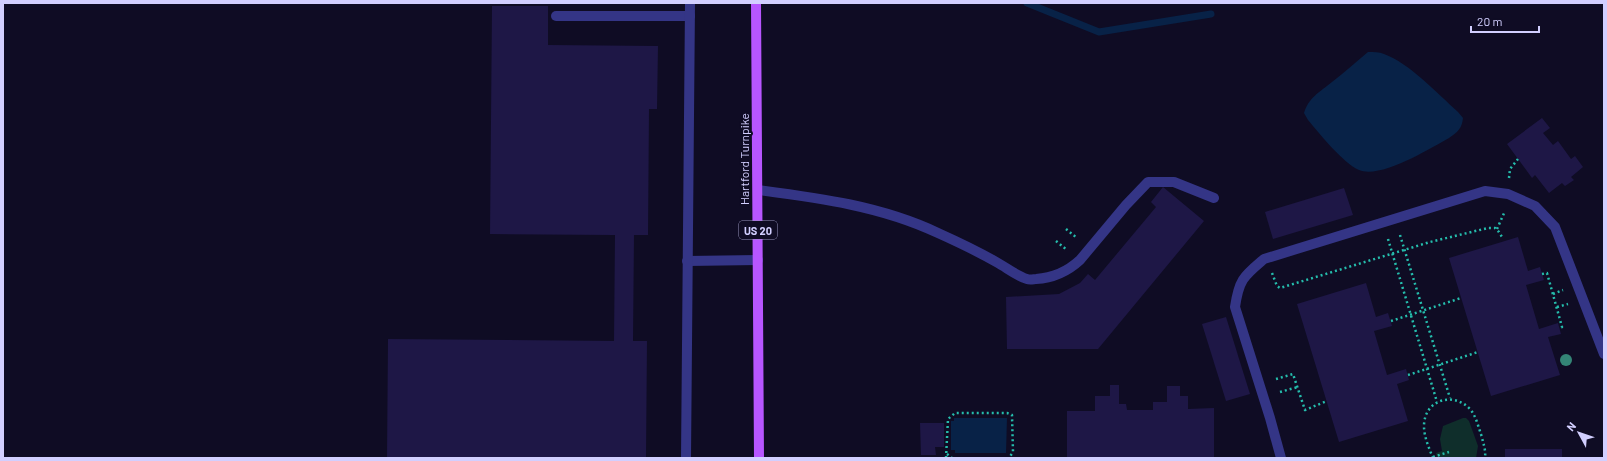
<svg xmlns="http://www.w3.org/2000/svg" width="1607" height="461" viewBox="0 0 1607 461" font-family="Barlow,sans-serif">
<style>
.green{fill:#0f2e2b}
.water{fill:#082247}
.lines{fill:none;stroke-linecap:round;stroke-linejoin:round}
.stream{stroke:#082247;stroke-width:7}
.building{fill:#1e1746}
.path{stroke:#25bdac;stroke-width:2.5;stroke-dasharray:2 3;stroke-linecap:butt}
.minor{stroke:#343586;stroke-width:10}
.major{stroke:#b756ff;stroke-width:10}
.tree{fill:#348576}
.labels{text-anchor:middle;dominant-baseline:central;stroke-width:4;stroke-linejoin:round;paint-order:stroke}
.shield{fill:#0f0c24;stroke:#9894bd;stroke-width:1}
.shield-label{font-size:11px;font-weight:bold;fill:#d2cfff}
.street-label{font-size:12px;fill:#d2cfff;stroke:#0f0c24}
</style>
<rect width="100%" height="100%" fill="#0f0c24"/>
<polygon class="green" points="1463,418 1466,418 1469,421 1478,446 1476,458 1437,458 1436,453 1442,451 1440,439 1443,426"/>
<g class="water">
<path d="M1368,52C1374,52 1379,52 1384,54C1409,63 1437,93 1458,112L1463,118C1462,128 1458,132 1449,138C1429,149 1381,179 1359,170C1343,163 1320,134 1308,120L1304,113C1309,97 1320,92 1332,82C1345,72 1356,62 1368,52Z"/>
<polygon points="954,418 1007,418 1006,453 955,453 955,450 951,450 951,421 954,421"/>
</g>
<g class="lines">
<polyline class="stream" points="1027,3 1099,32 1211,14"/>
</g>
<g class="building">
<polygon points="492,6 548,6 548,45 658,46 657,109 649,109 648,235 634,235 633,341 647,341 646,458 387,458 388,339 614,341 615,235 490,234"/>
<polygon points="1542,118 1550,128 1543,133 1553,145 1558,141 1571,159 1575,156 1583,167 1571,177 1574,180 1565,186 1562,183 1549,193 1535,175 1532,178 1507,144"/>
<polygon points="1163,187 1204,221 1098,349 1007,349 1006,297 1059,294 1080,283 1088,274 1095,280 1156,207 1151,202"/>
<polygon points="1344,188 1353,215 1273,239 1265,212"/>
<polygon points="1518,237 1528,271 1540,267 1544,280 1526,285 1539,329 1558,323 1561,334 1548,337 1560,375 1491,396 1449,258"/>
<polygon points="1366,283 1376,317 1388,313 1392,326 1374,331 1387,375 1406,369 1409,380 1397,384 1408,421 1339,442 1297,304"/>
<polygon points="1226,317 1250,394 1226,401 1202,324"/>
<polygon points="1110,385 1119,385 1119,404 1126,404 1127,410 1153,410 1153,402 1167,402 1167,386 1180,386 1180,396 1188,396 1188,409 1214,408 1214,458 1067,458 1067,411 1095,411 1095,396 1110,396"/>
<polygon points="920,423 944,423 944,447 935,447 936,455 921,455"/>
<rect x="1505" y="449" width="57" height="9"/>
</g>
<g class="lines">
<g class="path">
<polyline points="1509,178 1510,169 1518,159"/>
<polyline points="1066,229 1077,238"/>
<polyline points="1497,229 1505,211"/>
<polyline points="1400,235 1450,398"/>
<polyline points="1388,239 1437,402"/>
<polyline points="1056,241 1067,250"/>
<polyline points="1272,273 1277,286 1280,288 1430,242 1488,228 1495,228 1499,232 1502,237"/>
<polyline points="1542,274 1547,273 1562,327 1559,328"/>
<polyline points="1553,294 1563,290"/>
<polyline points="1557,307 1568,304"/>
<polyline points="1391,321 1461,298"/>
<polyline points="1408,375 1478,352"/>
<polyline points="1276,379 1293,374 1305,410 1327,401"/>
<polyline points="1280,392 1298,387"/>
<polyline points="947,454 952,458"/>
<polyline points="1433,457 1449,452"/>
<polyline points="946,458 948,419 955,413 1007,413 1012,415 1013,452 1009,458"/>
<path d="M1433,458C1429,448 1424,437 1424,426C1424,400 1453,391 1470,409C1476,416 1478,426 1481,434C1483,443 1486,449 1485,458"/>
</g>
<g class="minor">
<polyline points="556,16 690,16"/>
<path d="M758,190C819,198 881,206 938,233C958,242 979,252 998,263C1007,268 1017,276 1027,279C1030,280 1034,279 1036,279C1054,278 1067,272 1080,260L1126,205L1148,182H1174L1214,198"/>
<polyline points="687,261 758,260"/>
<polyline points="686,458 690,3"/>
<path d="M1281,458L1270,418L1235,307C1239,279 1244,276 1264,259L1485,191L1508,194L1535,206L1555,227L1604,354"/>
</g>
<polyline class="major" points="756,3 759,458"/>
</g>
<circle class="tree" cx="1566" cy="360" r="6"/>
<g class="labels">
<rect class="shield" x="739" y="221" width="38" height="18" rx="3"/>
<g class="shield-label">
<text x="758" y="230">US 20</text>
</g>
<g class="street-label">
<text transform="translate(744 159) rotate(-90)">Hartford Turnpike</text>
</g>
</g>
<rect width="1607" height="461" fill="none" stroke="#d2cfff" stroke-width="8"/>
<g transform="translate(1579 433) rotate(310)" stroke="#0f0c24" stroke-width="3" paint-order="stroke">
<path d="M0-3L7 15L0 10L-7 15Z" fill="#d2cfff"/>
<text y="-6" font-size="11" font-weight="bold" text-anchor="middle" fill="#d2cfff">N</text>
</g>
<path d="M1471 26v6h68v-6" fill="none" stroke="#d2cfff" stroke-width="2"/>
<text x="1477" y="26" font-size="12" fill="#d2cfff" stroke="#0f0c24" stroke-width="3" paint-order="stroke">20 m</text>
</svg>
